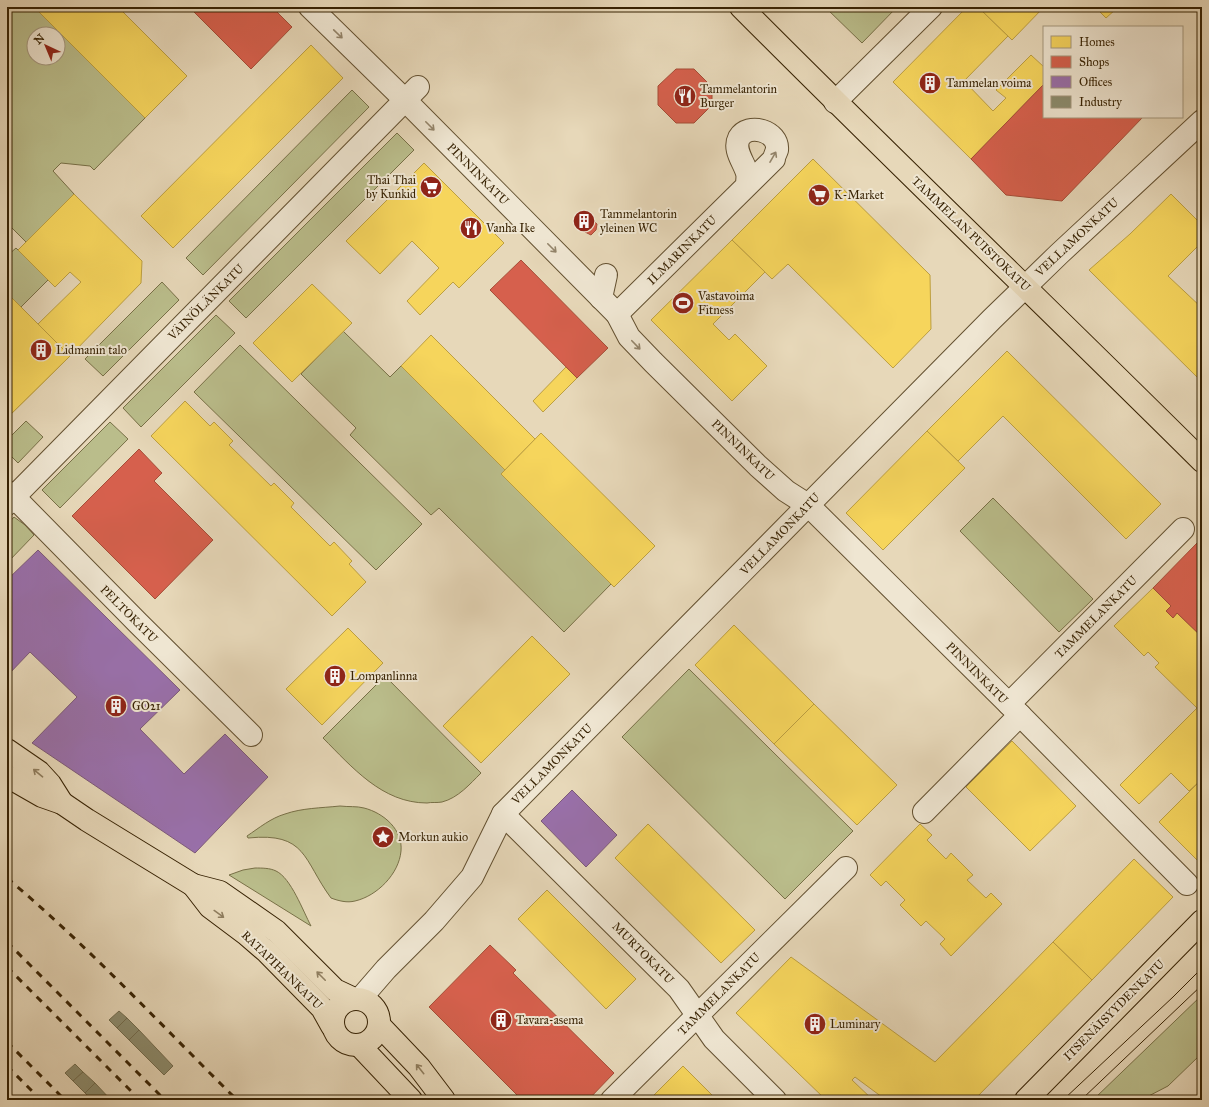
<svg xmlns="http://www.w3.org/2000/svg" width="1209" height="1107" viewBox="0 0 1209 1107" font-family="'IM FELL Great Primer',serif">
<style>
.green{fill:#babd8b;stroke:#787047;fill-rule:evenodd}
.homes{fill:#f6d55c;stroke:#bd9f41}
.shops{fill:#d6604d;stroke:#a64d37}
.offices{fill:#9970ab;stroke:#7c5979}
.industry{fill:#8c8c6e;stroke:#726c4e}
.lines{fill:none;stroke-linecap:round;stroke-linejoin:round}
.minor-casing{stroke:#635030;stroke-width:24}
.major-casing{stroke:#372203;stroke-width:24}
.minor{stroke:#efe6d2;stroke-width:22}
.major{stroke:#e7d8b9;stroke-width:22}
.tram{stroke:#372203;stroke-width:1}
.rail{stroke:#372203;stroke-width:3;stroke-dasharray:7 7;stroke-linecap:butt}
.oneway{stroke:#93846a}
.oneway2{stroke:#8f7d5e}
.labels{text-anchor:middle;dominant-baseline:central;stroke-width:4;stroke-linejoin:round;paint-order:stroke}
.poi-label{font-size:12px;fill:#372203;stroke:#efe6d2;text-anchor:start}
.street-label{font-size:12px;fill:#372203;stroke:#efe6d2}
</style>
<rect width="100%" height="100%" fill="#e7d8b9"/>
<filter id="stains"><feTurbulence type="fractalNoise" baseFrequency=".005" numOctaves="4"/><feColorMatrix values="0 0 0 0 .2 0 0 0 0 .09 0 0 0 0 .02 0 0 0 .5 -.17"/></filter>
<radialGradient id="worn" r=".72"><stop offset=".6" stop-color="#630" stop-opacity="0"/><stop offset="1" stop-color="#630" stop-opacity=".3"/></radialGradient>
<g class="green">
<path d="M7,7H34L145,118L94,170L90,166L61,163L53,171L74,194L26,242L7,223ZM34,34H58V58H34Z"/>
<polygon points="825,7 897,7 862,43"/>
<polygon points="352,90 369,107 203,275 186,258"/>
<polygon points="397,133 414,150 246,318 229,301"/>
<polygon points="16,248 48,280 21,307 7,293 7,256"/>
<polygon points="162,282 179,300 103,376 85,359"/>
<polygon points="216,315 235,333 141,427 123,408"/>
<polygon points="343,331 390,377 401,366 505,470 501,474 611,584 564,632 439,508 431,515 350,435 356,428 301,374"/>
<polygon points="240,345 422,524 376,570 194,392"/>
<polygon points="26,421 43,437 18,463 7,452 7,440"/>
<polygon points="110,422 128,439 60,508 42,490"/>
<polygon points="993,498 1093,599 1059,632 960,531"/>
<polygon points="14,517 25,525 34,535 7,563 7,525"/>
<polygon points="689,669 853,831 785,899 622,737"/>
<path d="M385,676L481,773C470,784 458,798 442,802C437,803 431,802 427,803C382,803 352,767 323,738Z"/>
<path d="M340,806C348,807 357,806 364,808C384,813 403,830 401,851C399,874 377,896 355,901C347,903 339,901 331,898C303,860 307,832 248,838L247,836C259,828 271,818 285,814C302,808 321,808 340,806Z"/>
<path d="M255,868C262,868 270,868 276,871C291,878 303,911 311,926L229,875L243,870Z"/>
<polygon points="1202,995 1202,1051 1198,1057 1168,1086 1141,1100 1097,1100 1095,1098"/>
</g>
<g class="homes">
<polygon points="34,7 118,7 187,76 145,118"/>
<polygon points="967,7 978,7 1008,36 964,81 993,111 1006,98 996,90 1031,55 1044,67 1044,84 971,159 893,82"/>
<polygon points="978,7 1044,7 1012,40"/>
<polygon points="1095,7 1114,7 1116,9 1106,18"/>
<polygon points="311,45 343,78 173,248 141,216"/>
<polygon points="813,159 930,275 931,329 893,368 788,264 772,279 732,240"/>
<polygon points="424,163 504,243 459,288 453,282 420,315 407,301 439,268 412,241 380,274 346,241"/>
<polygon points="74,194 142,261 141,283 70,356 38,324 81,282 70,272 55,287 18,250"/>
<polygon points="1171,194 1202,225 1202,242 1168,276 1202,308 1202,382 1089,270 1130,234"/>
<polygon points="732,240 765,272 713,324 729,340 735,334 767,366 732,401 651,320"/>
<polygon points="312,284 352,323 292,382 253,343"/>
<polygon points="7,293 70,356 7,418 7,361 24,344 7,327"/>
<polygon points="7,293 70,356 7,418"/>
<polygon points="431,335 535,439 505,470 401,366"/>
<polygon points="1007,351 1161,504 1126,539 1003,416 958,461 927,431"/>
<polygon points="566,367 577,378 543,412 533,401"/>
<polygon points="185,401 210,426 214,422 233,441 229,445 271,486 274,483 294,503 291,507 330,546 334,542 352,561 349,564 366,582 332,616 151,436"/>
<polygon points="927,431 965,468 883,550 846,513"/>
<polygon points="541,433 655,546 614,587 501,474"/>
<polygon points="1153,588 1171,606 1166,611 1173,618 1177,613 1202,637 1202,703 1197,708 1155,667 1159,663 1148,652 1144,656 1114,626"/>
<polygon points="734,625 814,704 774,744 695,665"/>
<polygon points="348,628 383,663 322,725 286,689"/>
<polygon points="532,636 570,674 481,763 443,726"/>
<polygon points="1202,703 1202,779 1189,791 1171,773 1139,804 1120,785"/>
<polygon points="814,704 897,785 857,825 774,744"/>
<polygon points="1012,741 1076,806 1030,851 966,787"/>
<polygon points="1202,779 1202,863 1201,864 1159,822"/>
<polygon points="648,824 755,930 721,963 615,858"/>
<polygon points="920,824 932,835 927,840 946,859 951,853 973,875 967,880 986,898 991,893 1002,904 951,956 940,944 945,939 926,921 921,926 900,905 905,900 886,881 881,886 870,875"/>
<polygon points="1134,859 1173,897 1092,980 1053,942"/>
<polygon points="547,890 636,979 606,1009 518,919"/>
<polygon points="1053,942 1092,980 974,1100 886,1100 855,1077 852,1080 873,1100 826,1100 736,1013 791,957 935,1062"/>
<polygon points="683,1066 717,1100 649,1100"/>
</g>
<g class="shops">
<polygon points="189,7 272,7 292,27 251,69"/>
<polygon points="676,69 694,69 712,87 712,105 694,123 676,123 658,105 658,86"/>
<polygon points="1044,84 1044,117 1143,117 1062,201 1006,195 971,159"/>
<polygon points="580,212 587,215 597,224 596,230 591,235 585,232 576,224 575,219 576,215"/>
<polygon points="521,260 608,348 577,378 490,290"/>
<polygon points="139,449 162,473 154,481 213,540 155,599 72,516"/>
<polygon points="1198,542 1202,545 1202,637 1177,613 1173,618 1166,611 1171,606 1153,588"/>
<polygon points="490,945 516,970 513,973 614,1073 588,1100 522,1100 429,1007"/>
</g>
<g class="offices">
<polygon points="38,550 180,690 140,729 184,774 225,734 268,777 195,853 32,743 77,697 30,652 7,676 7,580"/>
<polygon points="572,790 617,835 586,867 541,821"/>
</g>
<g class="industry">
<polygon points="119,1011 127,1018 117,1028 109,1020"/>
<polygon points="127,1018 139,1030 129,1040 117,1028"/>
<polygon points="139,1030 173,1066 164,1075 129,1040"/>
<polygon points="75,1064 83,1072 73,1081 65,1073"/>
<polygon points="83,1072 95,1083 85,1093 73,1081"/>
<polygon points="95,1083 111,1100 92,1100 85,1093"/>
</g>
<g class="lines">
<g class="minor-casing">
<g id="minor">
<polyline points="310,7 405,100 617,314 629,337 653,362 758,466 786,491 808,505 1020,715 1187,884"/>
<polyline points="835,102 931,7"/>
<polyline points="601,298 606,275"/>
<path d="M617,314L774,159C774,156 776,153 777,150C779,131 748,122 739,138C733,150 744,162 747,173C748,177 747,181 747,185"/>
<polyline points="7,492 14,497 138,623 251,735"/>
<polyline points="7,504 418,87"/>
<polyline points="1009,704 1183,529"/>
<polyline points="924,812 1020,715"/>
<polyline points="503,814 679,989 714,1039 775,1100"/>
<polyline points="360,999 386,969 434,921 472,877 503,814 992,319 1059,254 1202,121"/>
<polyline points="612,1100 846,868"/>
</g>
</g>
<g class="major-casing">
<g id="major">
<path d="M741,7C893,160 1049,309 1202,461"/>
<polyline points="7,750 39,772 50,784 62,803"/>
<polyline points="7,776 42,796 62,803 87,820 193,885 220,892 276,931 335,990 352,998"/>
<polyline points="193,885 210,907 246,934 267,952 322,1008 332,1026"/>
<circle cx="356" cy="1022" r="23"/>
<polyline points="380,1026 419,1067 444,1100"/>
<polyline points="360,1046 411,1100"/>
<polyline points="1026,1100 1202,921"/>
</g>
</g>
<use href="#minor" class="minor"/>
<use href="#major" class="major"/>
<g class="tram">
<polyline points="1063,1100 1173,997 1202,968"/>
<polyline points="1081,1100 1202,985"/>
</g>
<g class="rail">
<path d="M7,878C88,946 161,1025 237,1100"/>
<polyline points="7,942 165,1100"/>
<polyline points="7,967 140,1100"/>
<polyline points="7,1042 65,1100"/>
<polyline points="7,1066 41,1100"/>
</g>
</g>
<defs><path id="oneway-shaft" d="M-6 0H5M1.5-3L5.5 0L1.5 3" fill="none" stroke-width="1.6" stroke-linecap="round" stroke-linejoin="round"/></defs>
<g class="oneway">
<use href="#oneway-shaft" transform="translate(338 34) rotate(44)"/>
<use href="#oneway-shaft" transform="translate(430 126) rotate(45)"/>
<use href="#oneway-shaft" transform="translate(773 157) rotate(-60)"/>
<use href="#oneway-shaft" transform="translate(552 248) rotate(45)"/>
<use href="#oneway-shaft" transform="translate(636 345) rotate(46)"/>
</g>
<g class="oneway2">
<use href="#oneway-shaft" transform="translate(38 773) rotate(-140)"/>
<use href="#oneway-shaft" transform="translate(219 914) rotate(36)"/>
<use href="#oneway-shaft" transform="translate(321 976) rotate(-135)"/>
<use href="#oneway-shaft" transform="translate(420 1069) rotate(-129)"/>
</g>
<defs>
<g id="building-disc" transform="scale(1.15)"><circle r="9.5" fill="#8f2418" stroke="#efe6d2"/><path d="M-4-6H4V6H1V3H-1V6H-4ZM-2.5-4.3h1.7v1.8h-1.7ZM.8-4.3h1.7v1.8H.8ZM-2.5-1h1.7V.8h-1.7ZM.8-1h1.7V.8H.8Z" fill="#fff"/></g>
<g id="restaurant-disc" transform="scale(1.15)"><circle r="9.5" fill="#8f2418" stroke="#efe6d2"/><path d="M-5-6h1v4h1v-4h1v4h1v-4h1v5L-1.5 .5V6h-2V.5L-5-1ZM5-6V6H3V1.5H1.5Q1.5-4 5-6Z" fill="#fff"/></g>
<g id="supermarket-disc" transform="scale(1.15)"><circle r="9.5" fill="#8f2418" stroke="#efe6d2"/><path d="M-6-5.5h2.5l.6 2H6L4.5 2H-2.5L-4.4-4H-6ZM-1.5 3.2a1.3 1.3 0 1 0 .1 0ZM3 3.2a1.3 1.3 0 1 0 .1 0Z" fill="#fff"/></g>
<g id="stadium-disc" transform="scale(1.15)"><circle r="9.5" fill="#8f2418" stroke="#efe6d2"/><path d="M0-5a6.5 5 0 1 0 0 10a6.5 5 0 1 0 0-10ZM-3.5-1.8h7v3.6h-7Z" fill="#fff"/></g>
<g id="sight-disc" transform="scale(1.15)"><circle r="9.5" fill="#8f2418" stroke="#efe6d2"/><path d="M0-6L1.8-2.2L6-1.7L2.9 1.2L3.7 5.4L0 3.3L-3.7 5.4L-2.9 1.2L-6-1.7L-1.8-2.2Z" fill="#fff"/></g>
</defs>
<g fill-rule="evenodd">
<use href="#building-disc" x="930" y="83"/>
<use href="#restaurant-disc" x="685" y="96"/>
<use href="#supermarket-disc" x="431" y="187"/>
<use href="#supermarket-disc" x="819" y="195"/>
<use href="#building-disc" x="584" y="221"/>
<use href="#restaurant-disc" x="471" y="228"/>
<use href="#stadium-disc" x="683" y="303"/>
<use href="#building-disc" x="41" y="350"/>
<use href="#building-disc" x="335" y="676"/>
<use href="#building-disc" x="116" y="706"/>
<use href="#sight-disc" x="383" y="837"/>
<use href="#building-disc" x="501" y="1020"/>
<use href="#building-disc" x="815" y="1024"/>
</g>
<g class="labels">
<g class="poi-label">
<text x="946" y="83">Tammelan voima</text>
<text x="700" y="89">Tammelantorin<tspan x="700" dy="14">Burger</tspan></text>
<text x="416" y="180" text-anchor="end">Thai Thai<tspan x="416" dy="14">by Kunkid</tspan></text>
<text x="834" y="195">K-Market</text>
<text x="600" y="214">Tammelantorin<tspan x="600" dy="14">yleinen WC</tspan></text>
<text x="486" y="228">Vanha Ike</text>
<text x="698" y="296">Vastavoima<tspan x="698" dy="14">Fitness</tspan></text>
<text x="56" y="350">Lidmanin talo</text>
<text x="350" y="676">Lompanlinna</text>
<text x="132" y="706">GO21</text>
<text x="398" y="837">Morkun aukio</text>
<text x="516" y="1020">Tavara-asema</text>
<text x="830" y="1024">Luminary</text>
</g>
<g class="street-label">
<text transform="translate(478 174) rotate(45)">PINNINKATU</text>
<text transform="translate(971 234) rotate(44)">TAMMELAN PUISTOKATU</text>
<text transform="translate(1077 237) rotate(-43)">VELLAMONKATU</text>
<text transform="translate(682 250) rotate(-45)">ILMARINKATU</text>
<text transform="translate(206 302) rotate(-45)">VÄINÖLÄNKATU</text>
<text transform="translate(743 450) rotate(44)">PINNINKATU</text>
<text transform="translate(780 534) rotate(-46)">VELLAMONKATU</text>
<text transform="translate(129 614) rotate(45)">PELTOKATU</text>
<text transform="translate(1096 617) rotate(-45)">TAMMELANKATU</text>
<text transform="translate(977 673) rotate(45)">PINNINKATU</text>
<text transform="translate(552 764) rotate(-45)">VELLAMONKATU</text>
<text transform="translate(643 953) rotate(45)">MURTOKATU</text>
<text transform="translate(282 970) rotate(44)">RATAPIHANKATU</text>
<text transform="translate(719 994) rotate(-45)">TAMMELANKATU</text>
<text transform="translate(1114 1010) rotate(-45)">ITSENÄISYYDENKATU</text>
</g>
</g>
<rect width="1209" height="1107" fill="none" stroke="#e7d8b9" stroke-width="24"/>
<rect x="8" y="8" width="1193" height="1091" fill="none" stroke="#372203" stroke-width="2"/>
<rect x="12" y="12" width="1185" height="1083" fill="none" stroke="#372203"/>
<rect x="1043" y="26" width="140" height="92" fill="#efe6d2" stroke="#a5987f"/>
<rect x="1051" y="36" width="20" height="12" fill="#f6d55c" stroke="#a5987f"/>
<text x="1079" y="46" font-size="12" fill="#372203">Homes</text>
<rect x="1051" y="56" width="20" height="12" fill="#d6604d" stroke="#a5987f"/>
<text x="1079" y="66" font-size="12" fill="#372203">Shops</text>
<rect x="1051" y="76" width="20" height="12" fill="#9970ab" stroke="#a5987f"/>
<text x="1079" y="86" font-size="12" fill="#372203">Offices</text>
<rect x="1051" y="96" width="20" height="12" fill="#8c8c6e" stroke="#a5987f"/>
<text x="1079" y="106" font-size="12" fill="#372203">Industry</text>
<g transform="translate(46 46) rotate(316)"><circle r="19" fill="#efe6d2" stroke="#a5987f"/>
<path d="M0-3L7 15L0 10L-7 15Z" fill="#8f2418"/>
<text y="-6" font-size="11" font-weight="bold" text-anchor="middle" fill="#372203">N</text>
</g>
<rect width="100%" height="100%" filter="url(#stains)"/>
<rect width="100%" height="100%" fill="url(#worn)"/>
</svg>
